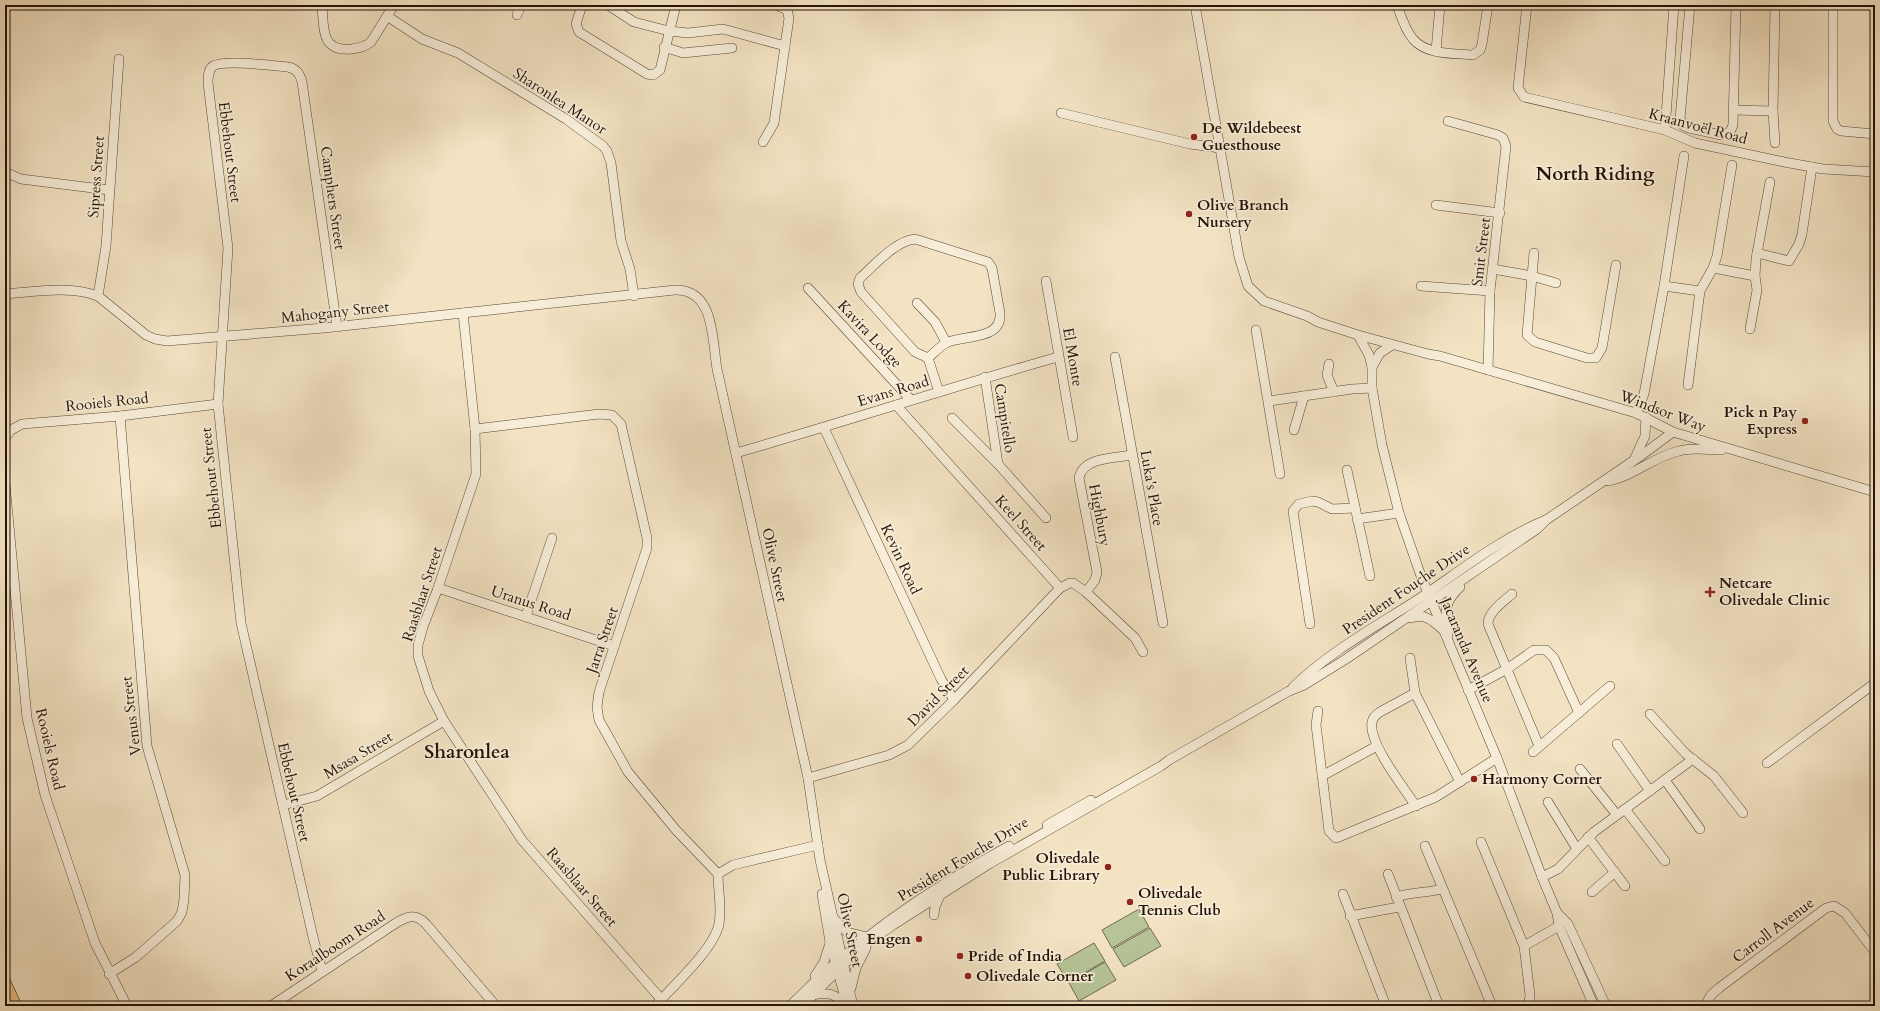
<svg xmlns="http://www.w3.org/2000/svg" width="1880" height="1011" viewBox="0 0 1880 1011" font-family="Cardo,serif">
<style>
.green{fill:#b6c497;stroke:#6e6c4f}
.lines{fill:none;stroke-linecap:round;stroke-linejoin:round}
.minor-casing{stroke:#584736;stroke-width:10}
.major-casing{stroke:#251307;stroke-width:12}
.minor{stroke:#f7edd8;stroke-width:9}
.major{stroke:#eac282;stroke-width:11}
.poi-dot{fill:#8f2418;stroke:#f7edd8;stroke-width:1.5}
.labels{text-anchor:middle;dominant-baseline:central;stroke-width:3.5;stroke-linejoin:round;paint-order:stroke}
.street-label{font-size:15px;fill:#251307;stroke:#f7edd8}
.poi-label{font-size:15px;font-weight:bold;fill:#251307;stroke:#f7edd8;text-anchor:start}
.district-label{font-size:19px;font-weight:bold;fill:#251307;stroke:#f7edd8}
</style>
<rect width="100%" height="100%" fill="#f3e3c3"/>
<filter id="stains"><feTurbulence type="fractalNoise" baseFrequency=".005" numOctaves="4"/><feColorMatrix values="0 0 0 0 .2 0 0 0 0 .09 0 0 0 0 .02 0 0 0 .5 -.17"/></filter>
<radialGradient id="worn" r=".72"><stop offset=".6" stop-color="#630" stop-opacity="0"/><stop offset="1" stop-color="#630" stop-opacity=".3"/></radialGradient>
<g class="green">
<polygon points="1139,909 1149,927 1112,948 1102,930"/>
<polygon points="1150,928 1161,946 1124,967 1113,949"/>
<polygon points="1094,943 1105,961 1068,982 1057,964"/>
<polygon points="1105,962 1116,980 1079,1001 1069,983"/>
</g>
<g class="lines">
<g class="minor-casing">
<g id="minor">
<path d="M322,5C324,27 320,52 351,49C359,48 365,47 371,42L394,5"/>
<polyline points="582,5 576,24 579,32 647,74 653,75 660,70 676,5"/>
<polyline points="608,5 634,22 669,31 688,33 723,29 785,46"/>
<polyline points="1195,5 1239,257 1248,286 1264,301 1307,316 1318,322 1358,335 1428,354 1440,356 1636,413 1673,432 1875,492"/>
<path d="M1397,5C1401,16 1405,30 1413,39C1426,55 1454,53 1473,55L1480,50L1482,44L1488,5"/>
<polyline points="1527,5 1518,88 1524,97 1665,130 1695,143 1784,162 1823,169 1875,172"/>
<polyline points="1690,5 1680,119 1684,126 1689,128 1721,135 1730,132 1733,125 1736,5"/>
<polyline points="1833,5 1833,121 1837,129 1841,131 1875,134"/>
<polyline points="517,15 521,5"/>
<polyline points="387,16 422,39 458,53 566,119 603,146 607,151 611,163 621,241 630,269 634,296"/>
<polyline points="664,47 683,53 732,48"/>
<polyline points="1436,51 1440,5"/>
<polyline points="1733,110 1773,111"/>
<polyline points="1061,113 1190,144 1220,148"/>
<polyline points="1448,121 1498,135 1503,138 1506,146 1490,291 1488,370"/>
<polyline points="1665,130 1674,5"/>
<polyline points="763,142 774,123 789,18 787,10 776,5"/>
<polyline points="1775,143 1773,111 1775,5"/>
<polyline points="5,172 21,179 109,190"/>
<polyline points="1436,205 1500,213"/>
<path d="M915,239L988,262L992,268L1000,313C1002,340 966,335 948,342C941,345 934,353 928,358L915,352L861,292L858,284L860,278C875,265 895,241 915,239Z"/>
<polyline points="1534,253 1527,335 1535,342 1587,358 1596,358 1602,348 1616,265"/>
<polyline points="1757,253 1789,261 1799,244 1802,234 1812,167"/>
<polyline points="1713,268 1755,276"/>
<polyline points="1493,269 1532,276 1556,283"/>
<polyline points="1046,281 1073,437"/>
<polyline points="1421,286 1490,291"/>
<polyline points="1664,286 1700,291"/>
<polyline points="808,288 911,400"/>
<path d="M5,294C35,292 69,285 98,296L146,335L155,339L167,341L324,328L675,290C715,289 712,340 717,369L808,778L820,860L853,1006"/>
<polyline points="98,296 106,246 119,59"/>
<polyline points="917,303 935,322 946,342"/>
<polyline points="463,313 475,429 476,474 438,588 423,627 418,645 418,656 429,691 444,721 522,840 661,999"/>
<polyline points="1750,329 1757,290 1755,276 1756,259 1770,182"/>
<polyline points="1256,330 1280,474"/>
<polyline points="1358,335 1369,355 1372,367 1372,388 1382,445 1399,513 1421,576 1497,758 1542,877 1557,913 1559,926 1594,1006"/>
<polyline points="1115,357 1163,623"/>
<polyline points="928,358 939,392"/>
<polyline points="1329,364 1327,375 1334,392"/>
<polyline points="1372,367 1380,353 1392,345"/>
<polyline points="985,377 998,464"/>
<polyline points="1688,385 1700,291 1713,268 1717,256 1732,165"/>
<polyline points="1269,401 1352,389 1372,388"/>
<polyline points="896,405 1060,588"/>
<polyline points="1636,413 1644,394 1664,286 1684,156"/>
<polyline points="952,418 998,464 1046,518"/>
<polyline points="824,428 941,679 954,700"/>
<polyline points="475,429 599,414 612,415 621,424 647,538 647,548 599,692 597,707 599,720 628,772 676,830 718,874"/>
<polyline points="1294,430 1304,396"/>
<polyline points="5,438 11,430 22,424 120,416 218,404"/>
<path d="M736,453C844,422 951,387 1058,357"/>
<polyline points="1634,460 1645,436 1646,417"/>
<polyline points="1347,470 1370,576"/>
<path d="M1608,481C1634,476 1653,457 1679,451C1693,447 1708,450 1722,450"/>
<polyline points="5,483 27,718 45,795 95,943 127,1006"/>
<polyline points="1357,519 1399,513"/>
<polyline points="438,588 614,646"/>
<path d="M1086,592L1095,580L1097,572L1079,478C1083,457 1115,458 1132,455"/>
<path d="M1512,594C1504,601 1488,612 1488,624L1539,746"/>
<polyline points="526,616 552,538"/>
<path d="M1411,618C1424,613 1432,620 1442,629"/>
<polyline points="1310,624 1293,511 1299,504 1312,501 1318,502 1332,509 1355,508"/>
<path d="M1448,635C1445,612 1443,603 1460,587"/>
<polyline points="1410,658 1415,693 1460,782"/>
<path d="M1293,687C1329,652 1375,627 1417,600C1459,572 1499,539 1546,520L1642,455L1673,432"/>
<polyline points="1468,690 1507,669 1534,650 1546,650 1554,658 1579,713"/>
<path d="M1415,693L1380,712C1376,715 1373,717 1372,722C1368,743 1404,788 1416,806"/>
<polyline points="1318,711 1316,725 1329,831 1336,838 1436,797 1497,758"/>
<polyline points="1650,714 1686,754 1714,776 1743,813"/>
<polyline points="1617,744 1650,791"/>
<polyline points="1533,752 1610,686"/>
<polyline points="1767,763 1875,683"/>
<polyline points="1580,769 1617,815"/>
<polyline points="1322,776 1377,746"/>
<polyline points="808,778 889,755 908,745 954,700 1060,588 1070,583 1073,583 1086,592 1135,638 1143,652"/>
<polyline points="1665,780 1700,829"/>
<polyline points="1548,802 1577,849"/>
<polyline points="283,805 317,796 444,721"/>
<polyline points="1625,809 1665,861"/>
<polyline points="1047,825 1091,800"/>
<polyline points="1588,837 1625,886"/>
<polyline points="1481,842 1524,946 1530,995 1529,1003 1527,1006"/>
<polyline points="1425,846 1492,1006"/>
<polyline points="718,874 733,865 818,845"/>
<polyline points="1388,874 1439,1006"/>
<polyline points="1542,877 1558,869 1594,832 1693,759"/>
<polyline points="1592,892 1615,872"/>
<polyline points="822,894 830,942 845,998"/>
<polyline points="1343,894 1386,1006"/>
<path d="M1396,897C1411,892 1427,893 1442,889"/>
<polyline points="1557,913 1568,924 1606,1006"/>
<polyline points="934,915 935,907 940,895"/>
<polyline points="1350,916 1399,907"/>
<polyline points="832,917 847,932 867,937"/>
<polyline points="1524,946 1559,926"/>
<path d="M322,971L313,937L241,623L218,404L228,248L208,83C208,77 208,70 213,66C224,59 273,66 288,67C297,69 300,74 302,82L337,327"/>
<polyline points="109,974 136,957 177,921 182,912 184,899 185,875 147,746 120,416"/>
<polyline points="815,976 824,962 830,943"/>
<polyline points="851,988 856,968 866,948"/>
<path d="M812,995C827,992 837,993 845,1006"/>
<path d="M271,1006L393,925C405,917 415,912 426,924L496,1006"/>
<path d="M655,1006C673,986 714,949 719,924C722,908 718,890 718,874"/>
<path d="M790,1006C854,940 929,889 1009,846"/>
<polyline points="802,1006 843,965 869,942 893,925 989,864 1161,766 1169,760 1289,691 1304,685 1346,659 1537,529 1546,520"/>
<polyline points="1705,1006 1711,995 1719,988 1826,908 1834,906 1845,913 1875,952"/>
</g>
</g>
<g class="major-casing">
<polyline id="major" points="5,982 16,1006"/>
</g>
<use href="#minor" class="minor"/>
<use href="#major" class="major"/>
</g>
<g class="poi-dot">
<circle cx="1194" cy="137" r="4"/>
<circle cx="1189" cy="214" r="4"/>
<circle cx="1805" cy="421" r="4"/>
<path d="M1708 586h4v4h4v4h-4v4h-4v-4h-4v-4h4z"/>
<circle cx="1474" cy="779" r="4"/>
<circle cx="1108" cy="867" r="4"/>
<circle cx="1130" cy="902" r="4"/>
<circle cx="919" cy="939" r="4"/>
<circle cx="960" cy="956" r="4"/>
<circle cx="968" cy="976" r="4"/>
</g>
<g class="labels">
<g class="street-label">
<text transform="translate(560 101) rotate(33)">Sharonlea Manor</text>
<text transform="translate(1698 126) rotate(15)">Kraanvoël Road</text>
<text transform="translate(230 152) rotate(83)">Ebbehout Street</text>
<text transform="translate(96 177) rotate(-86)">Sipress Street</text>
<text transform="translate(333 198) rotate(82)">Camphers Street</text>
<text transform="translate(1481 252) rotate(-83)">Smit Street</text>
<text transform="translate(335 312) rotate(-6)">Mahogany Street</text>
<text transform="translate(870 334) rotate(47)">Kavira Lodge</text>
<text transform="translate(1073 357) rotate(80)">El Monte</text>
<text transform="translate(893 391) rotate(-17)">Evans Road</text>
<text transform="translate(107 402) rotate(-6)">Rooiels Road</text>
<text transform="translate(1663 411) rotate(21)">Windsor Way</text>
<text transform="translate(1005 418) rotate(81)">Campitello</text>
<text transform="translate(211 478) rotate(-96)">Ebbehout Street</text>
<text transform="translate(1152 488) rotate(80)">Luka's Place</text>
<text transform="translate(1100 515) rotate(79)">Highbury</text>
<text transform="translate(1021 523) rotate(48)">Keel Street</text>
<text transform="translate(901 559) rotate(65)">Kevin Road</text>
<text transform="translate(775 565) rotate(78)">Olive Street</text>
<text transform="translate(1406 589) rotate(-34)">President Fouche Drive</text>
<text transform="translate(422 594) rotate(-72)">Raasblaar Street</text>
<text transform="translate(531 603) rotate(18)">Uranus Road</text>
<text transform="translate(602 640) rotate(-71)">Jarra Street</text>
<text transform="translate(1467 650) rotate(67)">Jacaranda Avenue</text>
<text transform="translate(938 696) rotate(-45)">David Street</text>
<text transform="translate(131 716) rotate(-97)">Venus Street</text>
<text transform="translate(50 749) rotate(77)">Rooiels Road</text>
<text transform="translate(358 755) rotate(-31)">Msasa Street</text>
<text transform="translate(294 792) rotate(77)">Ebbehout Street</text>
<text transform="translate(963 859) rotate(-31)">President Fouche Drive</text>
<text transform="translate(582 887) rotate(49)">Raasblaar Street</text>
<text transform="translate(850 930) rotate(78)">Olive Street</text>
<text transform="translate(1773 930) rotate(-37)">Carroll Avenue</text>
<text transform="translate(335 946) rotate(-33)">Koraalboom Road</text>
</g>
<g class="poi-label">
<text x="1202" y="128">De Wildebeest<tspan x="1202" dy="17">Guesthouse</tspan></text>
<text x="1197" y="205">Olive Branch<tspan x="1197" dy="17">Nursery</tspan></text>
<text x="1797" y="412" text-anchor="end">Pick n Pay<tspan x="1797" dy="17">Express</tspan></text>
<text x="1719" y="583">Netcare<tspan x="1719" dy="17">Olivedale Clinic</tspan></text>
<text x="1482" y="779">Harmony Corner</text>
<text x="1100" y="858" text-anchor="end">Olivedale<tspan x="1100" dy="17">Public Library</tspan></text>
<text x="1138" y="893">Olivedale<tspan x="1138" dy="17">Tennis Club</tspan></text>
<text x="911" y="939" text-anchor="end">Engen</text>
<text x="968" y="956">Pride of India</text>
<text x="976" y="976">Olivedale Corner</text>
</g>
<g class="district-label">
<text x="1595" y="174">North Riding</text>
<text x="467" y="752">Sharonlea</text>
</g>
</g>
<rect width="1880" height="1011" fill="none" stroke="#f3e3c3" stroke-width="20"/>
<rect x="6" y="6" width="1868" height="999" fill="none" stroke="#251307" stroke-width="2"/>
<rect x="10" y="10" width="1860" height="991" fill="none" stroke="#251307"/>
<rect width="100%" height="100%" filter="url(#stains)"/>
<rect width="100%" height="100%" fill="url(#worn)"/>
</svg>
